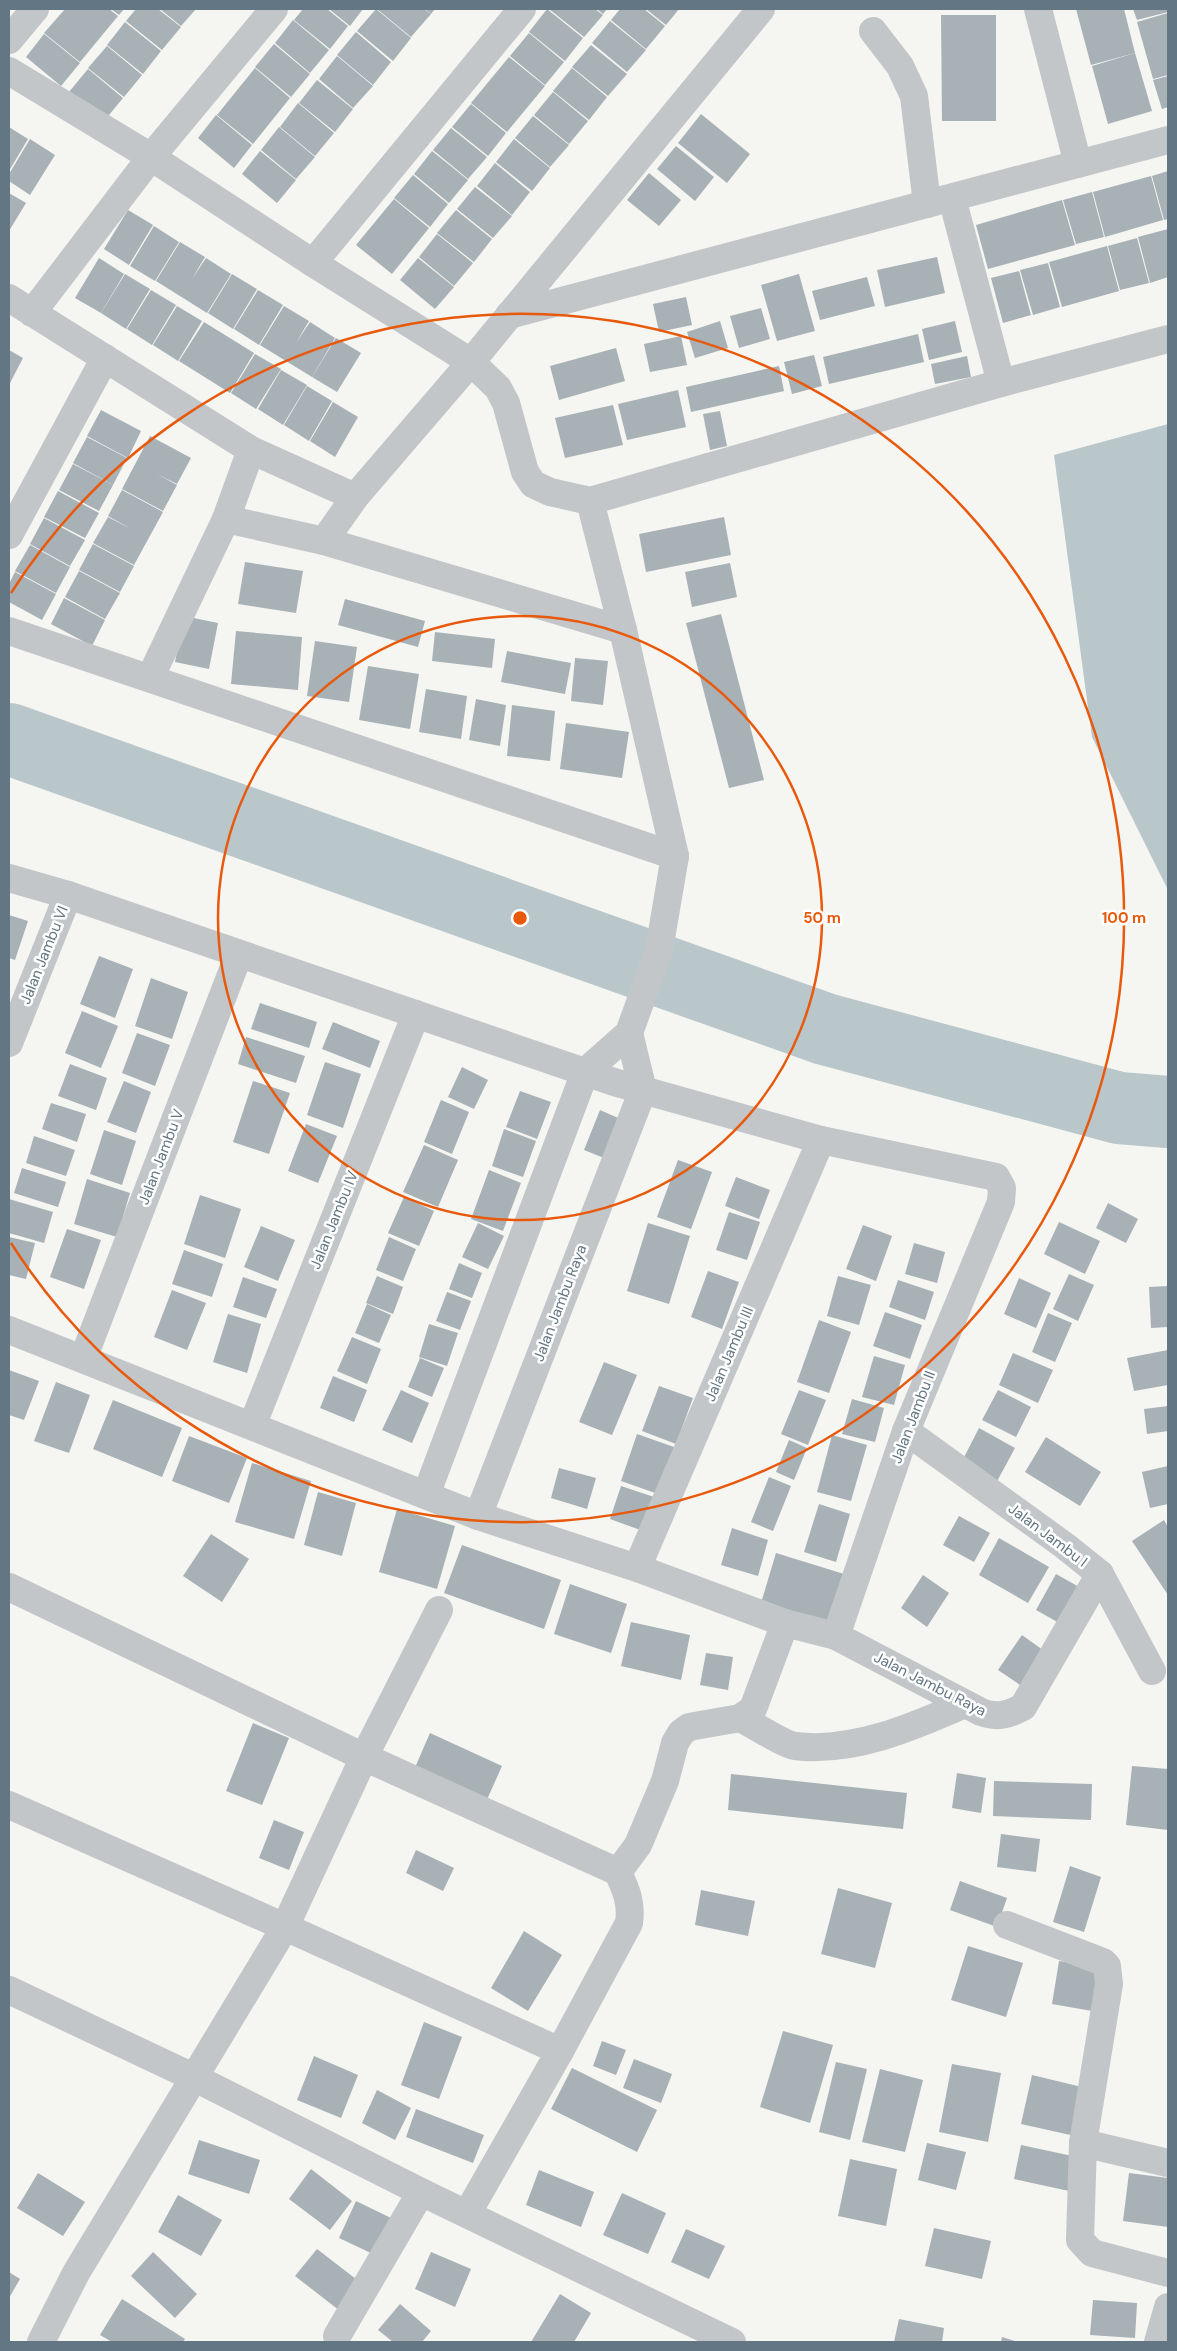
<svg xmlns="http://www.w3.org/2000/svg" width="1177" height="2351" viewBox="0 0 1177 2351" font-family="'DM Sans',sans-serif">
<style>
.water{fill:#b9c6ca}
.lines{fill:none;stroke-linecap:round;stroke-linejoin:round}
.river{stroke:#b9c6ca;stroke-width:72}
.building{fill:#a8b1b6}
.minor{stroke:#c2c6c9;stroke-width:28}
.ring{fill:none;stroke:#e8590c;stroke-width:2.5}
.labels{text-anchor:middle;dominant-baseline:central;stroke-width:5;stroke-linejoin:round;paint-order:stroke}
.street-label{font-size:15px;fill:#637683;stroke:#fff}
.centre{fill:#e8590c;stroke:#fff;stroke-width:2.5}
.ring-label{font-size:15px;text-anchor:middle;font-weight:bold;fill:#e8590c;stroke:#fff;stroke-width:5;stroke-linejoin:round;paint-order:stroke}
</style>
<rect width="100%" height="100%" fill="#f5f5f1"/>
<polygon class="water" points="1168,424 1168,890 1092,737 1054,455"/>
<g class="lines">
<polyline class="river" points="9,739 825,1029 1119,1108 1168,1112"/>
</g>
<g class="building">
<polygon points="65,9 109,9 118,16 80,62 44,33"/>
<polygon points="111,9 124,9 119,15"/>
<polygon points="136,9 158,9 181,27 162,50 126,21"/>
<polygon points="160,9 196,9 181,26"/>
<polygon points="303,9 327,9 348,26 330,49 294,20"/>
<polygon points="329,9 363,9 350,26"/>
<polygon points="376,9 411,38 393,61 357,31"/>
<polygon points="377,9 424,9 431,14 411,37"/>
<polygon points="425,9 435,9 431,14"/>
<polygon points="547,9 583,38 565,61 529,32"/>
<polygon points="549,9 595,9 603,15 584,37"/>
<polygon points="597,9 607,9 603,14"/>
<polygon points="620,9 644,9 665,26 646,49 611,20"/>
<polygon points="646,9 679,9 666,25"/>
<polygon points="1076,9 1124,9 1135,53 1091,65"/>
<polygon points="1133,9 1168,9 1168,12 1137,20"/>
<polygon points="1168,13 1168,75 1153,79 1137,22"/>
<polygon points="941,15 996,15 996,121 942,121"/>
<polygon points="293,20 329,50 310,73 275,43"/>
<polygon points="610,21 646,50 627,72 592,43"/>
<polygon points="125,22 161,51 143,74 107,45"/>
<polygon points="356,32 391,62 373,85 337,55"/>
<polygon points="529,33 564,62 545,85 510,56"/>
<polygon points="44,34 80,63 61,86 26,57"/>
<polygon points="274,44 310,74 291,97 255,67"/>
<polygon points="591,45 627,74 608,96 572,67"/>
<polygon points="107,46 142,75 124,97 88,68"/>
<polygon points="1135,53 1152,111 1108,124 1092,66"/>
<polygon points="337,56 373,86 353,108 319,79"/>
<polygon points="509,57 545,86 507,132 471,103"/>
<polygon points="255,68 290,98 253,144 217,115"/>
<polygon points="572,68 607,97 589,120 553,91"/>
<polygon points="88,69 123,98 104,121 69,92"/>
<polygon points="1168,76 1168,107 1162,109 1153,80"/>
<polygon points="317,80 353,109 335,132 299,103"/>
<polygon points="553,92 588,121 569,144 534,115"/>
<polygon points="298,103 334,133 315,156 280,127"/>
<polygon points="471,104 506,133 488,156 452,127"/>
<polygon points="701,114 750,154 727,183 678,143"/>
<polygon points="216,115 252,145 234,168 198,138"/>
<polygon points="533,116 569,145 550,167 515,138"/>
<polygon points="9,127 28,139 9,171"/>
<polygon points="279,127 315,157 296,179 261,150"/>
<polygon points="451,128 487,157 468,179 433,150"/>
<polygon points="30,139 55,155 30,195 9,181 9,174"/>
<polygon points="514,139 550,168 532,191 496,162"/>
<polygon points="676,146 714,177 695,201 657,169"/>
<polygon points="260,151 296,180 277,203 242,174"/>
<polygon points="432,151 468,180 449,203 414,174"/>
<polygon points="495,163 530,192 512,215 477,186"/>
<polygon points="1168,171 1168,219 1164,220 1152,176"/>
<polygon points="649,173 681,200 659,226 627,200"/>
<polygon points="413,175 448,204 430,227 394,198"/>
<polygon points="1151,176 1163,220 1105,237 1093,192"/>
<polygon points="475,187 512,216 493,238 457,209"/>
<polygon points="1092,192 1104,237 1076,244 1063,200"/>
<polygon points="9,193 26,203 9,231"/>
<polygon points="394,199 429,228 392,274 356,245"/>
<polygon points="1062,200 1075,245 988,269 976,225"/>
<polygon points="128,210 153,225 129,265 104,249"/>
<polygon points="456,210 492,239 474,262 437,233"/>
<polygon points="154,226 179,242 155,281 130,266"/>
<polygon points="1168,229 1168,277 1150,283 1138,237"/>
<polygon points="437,234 473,263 454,286 419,257"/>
<polygon points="1137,238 1149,283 1120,290 1108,246"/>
<polygon points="180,242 205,257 192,279 206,258 231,274 207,313 156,281"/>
<polygon points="1107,246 1119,291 1062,307 1049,262"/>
<polygon points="937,257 945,293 885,307 877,270"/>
<polygon points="99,258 124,274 101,313 75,298"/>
<polygon points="418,258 454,287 435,309 400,280"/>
<polygon points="1048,263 1060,307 1033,315 1020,270"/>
<polygon points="1019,271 1031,315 1003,323 991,278"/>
<polygon points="125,274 150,289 126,329 101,313"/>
<polygon points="232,274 257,289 233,329 208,313"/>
<polygon points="799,274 815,331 777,341 761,285"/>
<polygon points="867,277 875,306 820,320 812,291"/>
<polygon points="151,290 176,305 152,345 127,329"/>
<polygon points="258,290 283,305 259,345 234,329"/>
<polygon points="686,297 692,325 659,332 653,304"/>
<polygon points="177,306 202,321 178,361 153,345"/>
<polygon points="284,306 309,321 296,343 310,322 335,338 312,377 260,345"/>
<polygon points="761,308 770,339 739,348 730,316"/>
<polygon points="720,321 728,348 695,358 687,332"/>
<polygon points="955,321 962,352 929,360 922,329"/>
<polygon points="204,322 254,353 230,393 179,361"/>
<polygon points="918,334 924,362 829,384 823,357"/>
<polygon points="681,336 687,365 650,372 644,344"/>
<polygon points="336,338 361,353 337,392 312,377"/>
<polygon points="616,348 625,381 559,400 550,366"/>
<polygon points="9,350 23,358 9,385"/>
<polygon points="255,354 281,369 256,409 231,393"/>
<polygon points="814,355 822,386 792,394 784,362"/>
<polygon points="967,356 971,377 935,384 931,364"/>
<polygon points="779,366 784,391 691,412 686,387"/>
<polygon points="281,370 307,385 283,425 258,409"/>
<polygon points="307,386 332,401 309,441 284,425"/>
<polygon points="678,390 686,427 627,440 618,404"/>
<polygon points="333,402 358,417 335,457 310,441"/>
<polygon points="613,405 623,445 565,458 555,418"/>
<polygon points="101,410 141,431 128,458 87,436"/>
<polygon points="720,411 727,446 710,450 703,414"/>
<polygon points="150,436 191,458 177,484 157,474 177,485 163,511 122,489"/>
<polygon points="87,437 127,458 113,485 73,463"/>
<polygon points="73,464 113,485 99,511 59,490"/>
<polygon points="122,490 163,512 134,565 93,543 108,517 131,529 108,516"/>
<polygon points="58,491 99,513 85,538 44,517"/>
<polygon points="724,517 731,555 646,572 639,534"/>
<polygon points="44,518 85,540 70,566 30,544"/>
<polygon points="93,544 134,566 120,592 79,570"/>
<polygon points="30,545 70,567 56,593 15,571"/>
<polygon points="245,562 303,571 296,613 238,604"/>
<polygon points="730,563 737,597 692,607 685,572"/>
<polygon points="79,571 120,593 105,619 65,597"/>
<polygon points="15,572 56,594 42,620 9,602 9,584"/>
<polygon points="64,598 105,620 92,646 51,624"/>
<polygon points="345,599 425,621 418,647 338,625"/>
<polygon points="721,614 764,780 729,788 686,623"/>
<polygon points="184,616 218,623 209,669 175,662"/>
<polygon points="236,631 302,637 298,690 231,684"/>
<polygon points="435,632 495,639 492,668 432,661"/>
<polygon points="315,641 357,647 349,702 307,696"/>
<polygon points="507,651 571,663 565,694 501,682"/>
<polygon points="575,658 608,661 603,705 571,701"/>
<polygon points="368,666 419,674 410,729 359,720"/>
<polygon points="426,689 467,696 461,739 419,732"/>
<polygon points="476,699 506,705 500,746 469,740"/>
<polygon points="512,705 555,711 550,761 507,756"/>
<polygon points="566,723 629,732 622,778 560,769"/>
<polygon points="9,915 28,921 15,960 9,958"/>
<polygon points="99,956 133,969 115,1018 80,1004"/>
<polygon points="151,978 188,992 172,1039 135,1026"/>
<polygon points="260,1003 317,1022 309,1048 251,1029"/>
<polygon points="82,1011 118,1026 101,1068 65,1053"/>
<polygon points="333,1022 380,1041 370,1068 322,1049"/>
<polygon points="137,1033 170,1045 155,1086 122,1073"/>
<polygon points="246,1037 305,1056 296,1083 238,1064"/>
<polygon points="325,1062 361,1074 343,1128 307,1115"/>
<polygon points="70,1064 107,1078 96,1110 58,1096"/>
<polygon points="462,1067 488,1080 474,1109 448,1097"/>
<polygon points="124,1081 151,1092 136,1133 107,1122"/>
<polygon points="253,1081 290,1093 269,1154 233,1142"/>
<polygon points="520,1091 551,1102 537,1139 506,1127"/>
<polygon points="441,1100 469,1112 452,1154 424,1142"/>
<polygon points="51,1103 86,1114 77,1142 42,1129"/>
<polygon points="600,1110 625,1121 609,1160 584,1150"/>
<polygon points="306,1124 337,1136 318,1183 288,1171"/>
<polygon points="504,1129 536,1141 523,1177 492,1166"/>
<polygon points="104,1130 136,1141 122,1185 90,1174"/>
<polygon points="34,1136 75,1150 66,1176 26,1163"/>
<polygon points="424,1145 458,1160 438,1207 403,1192"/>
<polygon points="678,1160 712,1172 691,1229 657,1217"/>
<polygon points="22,1168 66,1182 58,1207 14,1193"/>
<polygon points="489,1170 521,1183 503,1231 471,1219"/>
<polygon points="736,1177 770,1190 759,1219 725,1206"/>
<polygon points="87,1179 130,1193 117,1237 74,1224"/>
<polygon points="200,1195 241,1209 225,1258 184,1244"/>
<polygon points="404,1197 434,1211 419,1246 388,1233"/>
<polygon points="9,1199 53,1212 44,1243 9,1233"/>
<polygon points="1108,1203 1138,1219 1126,1243 1096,1228"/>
<polygon points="729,1212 760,1222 747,1260 716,1250"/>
<polygon points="1059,1222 1100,1241 1085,1274 1044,1254"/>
<polygon points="478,1223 504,1236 488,1269 462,1257"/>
<polygon points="648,1223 690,1236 669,1304 627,1291"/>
<polygon points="863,1225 892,1236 876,1281 846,1269"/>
<polygon points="261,1226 295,1240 278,1281 244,1267"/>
<polygon points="67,1229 101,1240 84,1289 50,1277"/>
<polygon points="9,1237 35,1243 26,1279 9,1275"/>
<polygon points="389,1237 416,1249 403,1281 376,1270"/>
<polygon points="914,1243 945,1252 937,1283 905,1274"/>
<polygon points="184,1250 223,1264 212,1297 172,1284"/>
<polygon points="459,1263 482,1273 472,1298 449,1289"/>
<polygon points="708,1271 739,1282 722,1329 691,1317"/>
<polygon points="1069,1274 1094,1285 1078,1321 1053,1309"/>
<polygon points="377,1276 403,1287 393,1314 366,1303"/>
<polygon points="838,1276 871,1285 859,1325 827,1316"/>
<polygon points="243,1277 277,1289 266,1318 233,1307"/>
<polygon points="1019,1278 1051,1293 1036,1328 1004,1314"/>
<polygon points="898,1280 934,1292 925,1320 889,1307"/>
<polygon points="1168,1286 1168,1327 1151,1328 1149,1287"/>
<polygon points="172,1290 206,1303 187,1350 154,1337"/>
<polygon points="447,1292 471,1301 460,1330 436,1321"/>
<polygon points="367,1304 391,1315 379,1343 355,1333"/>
<polygon points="885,1312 922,1325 910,1359 873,1346"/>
<polygon points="1048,1313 1072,1323 1055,1362 1032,1352"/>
<polygon points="228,1314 261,1324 247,1373 213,1362"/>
<polygon points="819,1320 851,1332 829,1393 797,1382"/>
<polygon points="429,1324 458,1333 447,1366 419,1357"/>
<polygon points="352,1337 381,1349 367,1384 337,1371"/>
<polygon points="1168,1350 1168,1385 1134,1391 1127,1358"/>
<polygon points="1013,1353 1053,1370 1038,1403 999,1385"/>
<polygon points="874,1356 905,1365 894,1405 862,1397"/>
<polygon points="420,1358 444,1368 432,1397 408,1387"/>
<polygon points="604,1362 637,1375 612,1435 579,1422"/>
<polygon points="9,1370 39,1381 24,1420 9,1415"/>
<polygon points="333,1376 367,1390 354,1422 320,1408"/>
<polygon points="56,1382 90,1395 69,1453 34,1441"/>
<polygon points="659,1386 693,1398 676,1444 642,1431"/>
<polygon points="401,1390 429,1403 412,1443 382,1430"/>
<polygon points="799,1390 826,1400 808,1445 781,1434"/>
<polygon points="998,1390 1031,1407 1016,1437 982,1420"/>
<polygon points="852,1399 884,1408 875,1442 842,1434"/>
<polygon points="113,1400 182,1428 162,1477 93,1449"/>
<polygon points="1168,1406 1168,1431 1147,1434 1144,1409"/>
<polygon points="979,1428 1015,1448 995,1485 959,1467"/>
<polygon points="637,1434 674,1447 658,1494 621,1481"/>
<polygon points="832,1435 867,1445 851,1501 817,1492"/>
<polygon points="189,1436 247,1458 229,1503 172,1481"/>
<polygon points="1046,1437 1101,1472 1080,1506 1025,1472"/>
<polygon points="789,1440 807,1448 794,1480 776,1472"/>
<polygon points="252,1463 311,1481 294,1539 235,1522"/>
<polygon points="1168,1466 1168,1504 1150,1508 1142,1472"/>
<polygon points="559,1468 596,1478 587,1509 551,1498"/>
<polygon points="769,1477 791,1486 773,1531 751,1522"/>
<polygon points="621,1486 654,1497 643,1531 610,1519"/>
<polygon points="318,1492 356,1503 342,1556 304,1545"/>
<polygon points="819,1504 850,1514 836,1562 804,1552"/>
<polygon points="397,1509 455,1526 437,1589 379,1572"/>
<polygon points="959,1516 990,1533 974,1562 943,1545"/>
<polygon points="1164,1520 1168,1527 1168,1595 1132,1541"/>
<polygon points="732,1528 768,1540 758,1576 721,1565"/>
<polygon points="211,1534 249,1559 222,1602 183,1576"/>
<polygon points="999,1538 1049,1567 1028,1603 979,1575"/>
<polygon points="462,1545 561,1580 544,1629 444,1593"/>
<polygon points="776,1553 844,1574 829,1624 761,1603"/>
<polygon points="1056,1574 1081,1588 1061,1624 1036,1610"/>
<polygon points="923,1575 949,1593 927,1627 901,1608"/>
<polygon points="570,1584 627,1604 611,1653 554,1634"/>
<polygon points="631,1622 690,1635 681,1680 621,1666"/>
<polygon points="1022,1635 1047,1653 1023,1687 998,1670"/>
<polygon points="706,1653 733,1657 728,1690 700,1685"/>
<polygon points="253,1723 289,1738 262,1805 226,1791"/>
<polygon points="430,1733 502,1766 485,1804 413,1772"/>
<polygon points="1132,1766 1168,1769 1168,1830 1126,1825"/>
<polygon points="957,1773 986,1778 981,1813 952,1808"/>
<polygon points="731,1774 907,1793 903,1829 728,1810"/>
<polygon points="994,1781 1092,1784 1091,1820 993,1816"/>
<polygon points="274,1820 304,1832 289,1870 259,1858"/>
<polygon points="1001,1834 1040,1839 1036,1872 997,1867"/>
<polygon points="416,1850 454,1868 443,1891 406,1873"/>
<polygon points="1070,1866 1101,1877 1084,1932 1053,1922"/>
<polygon points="960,1881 1007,1898 997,1927 950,1910"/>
<polygon points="838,1888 892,1903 875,1968 821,1954"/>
<polygon points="701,1890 755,1901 748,1936 695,1925"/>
<polygon points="524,1931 562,1955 528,2011 491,1988"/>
<polygon points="968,1946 1023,1963 1006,2017 951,2000"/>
<polygon points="1059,1961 1098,1967 1092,2011 1052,2004"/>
<polygon points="424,2022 462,2037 439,2099 401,2085"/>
<polygon points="783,2031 833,2045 810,2123 760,2107"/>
<polygon points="602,2041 626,2050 616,2075 593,2066"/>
<polygon points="314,2056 358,2075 341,2118 297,2100"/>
<polygon points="634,2059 672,2074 661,2103 623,2088"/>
<polygon points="836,2062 867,2069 850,2140 819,2132"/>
<polygon points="952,2064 1001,2073 988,2142 939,2132"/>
<polygon points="572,2068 657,2110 637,2152 551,2109"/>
<polygon points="880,2069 923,2080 905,2152 862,2142"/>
<polygon points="1032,2075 1086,2088 1075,2136 1021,2124"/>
<polygon points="377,2090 411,2108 395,2140 362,2123"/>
<polygon points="416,2109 484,2135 473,2163 406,2137"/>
<polygon points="199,2140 260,2160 249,2194 188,2174"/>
<polygon points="927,2143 966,2152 956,2190 918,2180"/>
<polygon points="1021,2145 1077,2157 1069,2191 1014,2179"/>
<polygon points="850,2159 897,2169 886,2226 838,2216"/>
<polygon points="311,2169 352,2201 330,2230 289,2199"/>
<polygon points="539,2170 594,2192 581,2227 526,2205"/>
<polygon points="38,2173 85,2202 63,2236 17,2208"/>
<polygon points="1129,2173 1168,2178 1168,2227 1123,2221"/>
<polygon points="622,2193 666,2213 648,2254 603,2235"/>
<polygon points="178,2195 222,2220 201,2256 158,2232"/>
<polygon points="356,2201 393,2219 375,2255 339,2238"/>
<polygon points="934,2228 991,2241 982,2279 925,2266"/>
<polygon points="686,2229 725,2246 709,2279 671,2262"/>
<polygon points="317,2249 365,2286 344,2314 295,2276"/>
<polygon points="153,2252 197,2294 175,2318 131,2276"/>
<polygon points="431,2252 471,2269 455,2307 415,2289"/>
<polygon points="9,2272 20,2279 9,2298"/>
<polygon points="560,2294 591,2313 574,2342 531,2342"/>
<polygon points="122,2299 185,2339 183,2342 112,2342 100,2335"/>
<polygon points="1093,2300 1137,2303 1135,2338 1090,2335"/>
<polygon points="400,2304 431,2331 422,2342 393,2342 378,2330"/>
<polygon points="899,2319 944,2328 942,2342 894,2342"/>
<polygon points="1002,2337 1018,2342 1001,2342"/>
</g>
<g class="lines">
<g class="minor">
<polyline points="1038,9 1078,164"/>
<polyline points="873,31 900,66 914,96 927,204"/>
<polyline points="9,40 35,9"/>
<polyline points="9,71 151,157 313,263 471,362 498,388 506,403 525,472 533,484 550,492 590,501 1001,383 1168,339"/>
<polyline points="952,198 1001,383"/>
<polyline points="313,263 522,9"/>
<polyline points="9,298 251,450 355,497"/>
<polyline points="32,313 151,157 274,9"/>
<polyline points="509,315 1168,140"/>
<polyline points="226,519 324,541 623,630"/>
<polyline points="9,535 105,358"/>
<polyline points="324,541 355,497 471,362 761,9"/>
<polyline points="9,631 675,856"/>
<polyline points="150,678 226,519 251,450"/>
<polyline points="9,878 68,895 614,1082 821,1140 996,1177 1002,1188 1001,1202 906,1431 836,1636"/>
<polyline points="9,1043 68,895"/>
<path d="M9,1330L478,1516L637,1568L785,1623L836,1636L981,1712C997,1718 1008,1715 1023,1707L1100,1574"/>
<polyline points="83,1359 239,954"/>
<polyline points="252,1426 416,1014"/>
<polyline points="906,1431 1065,1546 1100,1574 1152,1671"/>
<polyline points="426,1495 585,1072 629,1033 659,950 675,856 623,630 590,501"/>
<polyline points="478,1516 643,1090 629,1033"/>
<polyline points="637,1568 821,1140"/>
<path d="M9,1587L364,1757L618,1872C626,1890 632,1903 629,1923L560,2051L467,2214"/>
<path d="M740,1718C753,1724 783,1744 795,1746C853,1753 913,1727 965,1704"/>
<polyline points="9,1805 285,1927 560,2051"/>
<polyline points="618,1872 638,1845 665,1781 675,1743 681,1733 689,1727 740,1718 753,1709 785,1623"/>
<polyline points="1007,1925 1103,1962 1107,1966 1109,1984 1083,2143 1080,2240 1092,2253 1168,2273"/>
<polyline points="9,1990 193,2077 421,2192 732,2342"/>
<polyline points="1083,2143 1168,2163"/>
<polyline points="337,2336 421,2192"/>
<polyline points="41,2342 76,2273 285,1927 364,1757 439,1610"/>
<polyline points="1158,2342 1168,2307"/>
</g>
</g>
<g class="ring">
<circle cx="520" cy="918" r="302"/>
<path d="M11 593A604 604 0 1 1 11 1243"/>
</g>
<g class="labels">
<g class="street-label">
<text transform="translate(44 955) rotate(-68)">Jalan Jambu VI</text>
<text transform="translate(161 1157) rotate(-69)">Jalan Jambu V</text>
<text transform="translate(334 1220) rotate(-68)">Jalan Jambu IV</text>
<text transform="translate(560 1303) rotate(-69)">Jalan Jambu Raya</text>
<text transform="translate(729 1354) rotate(-67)">Jalan Jambu III</text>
<text transform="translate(913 1417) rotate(-69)">Jalan Jambu II</text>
<text transform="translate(1048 1535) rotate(37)">Jalan Jambu I</text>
<text transform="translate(930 1684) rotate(27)">Jalan Jambu Raya</text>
</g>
</g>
<circle cx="520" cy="918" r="8" class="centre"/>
<g class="ring-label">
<text x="822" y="923">50 m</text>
<text x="1124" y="923">100 m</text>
</g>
<rect width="1177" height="2351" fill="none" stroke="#637683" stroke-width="20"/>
</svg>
